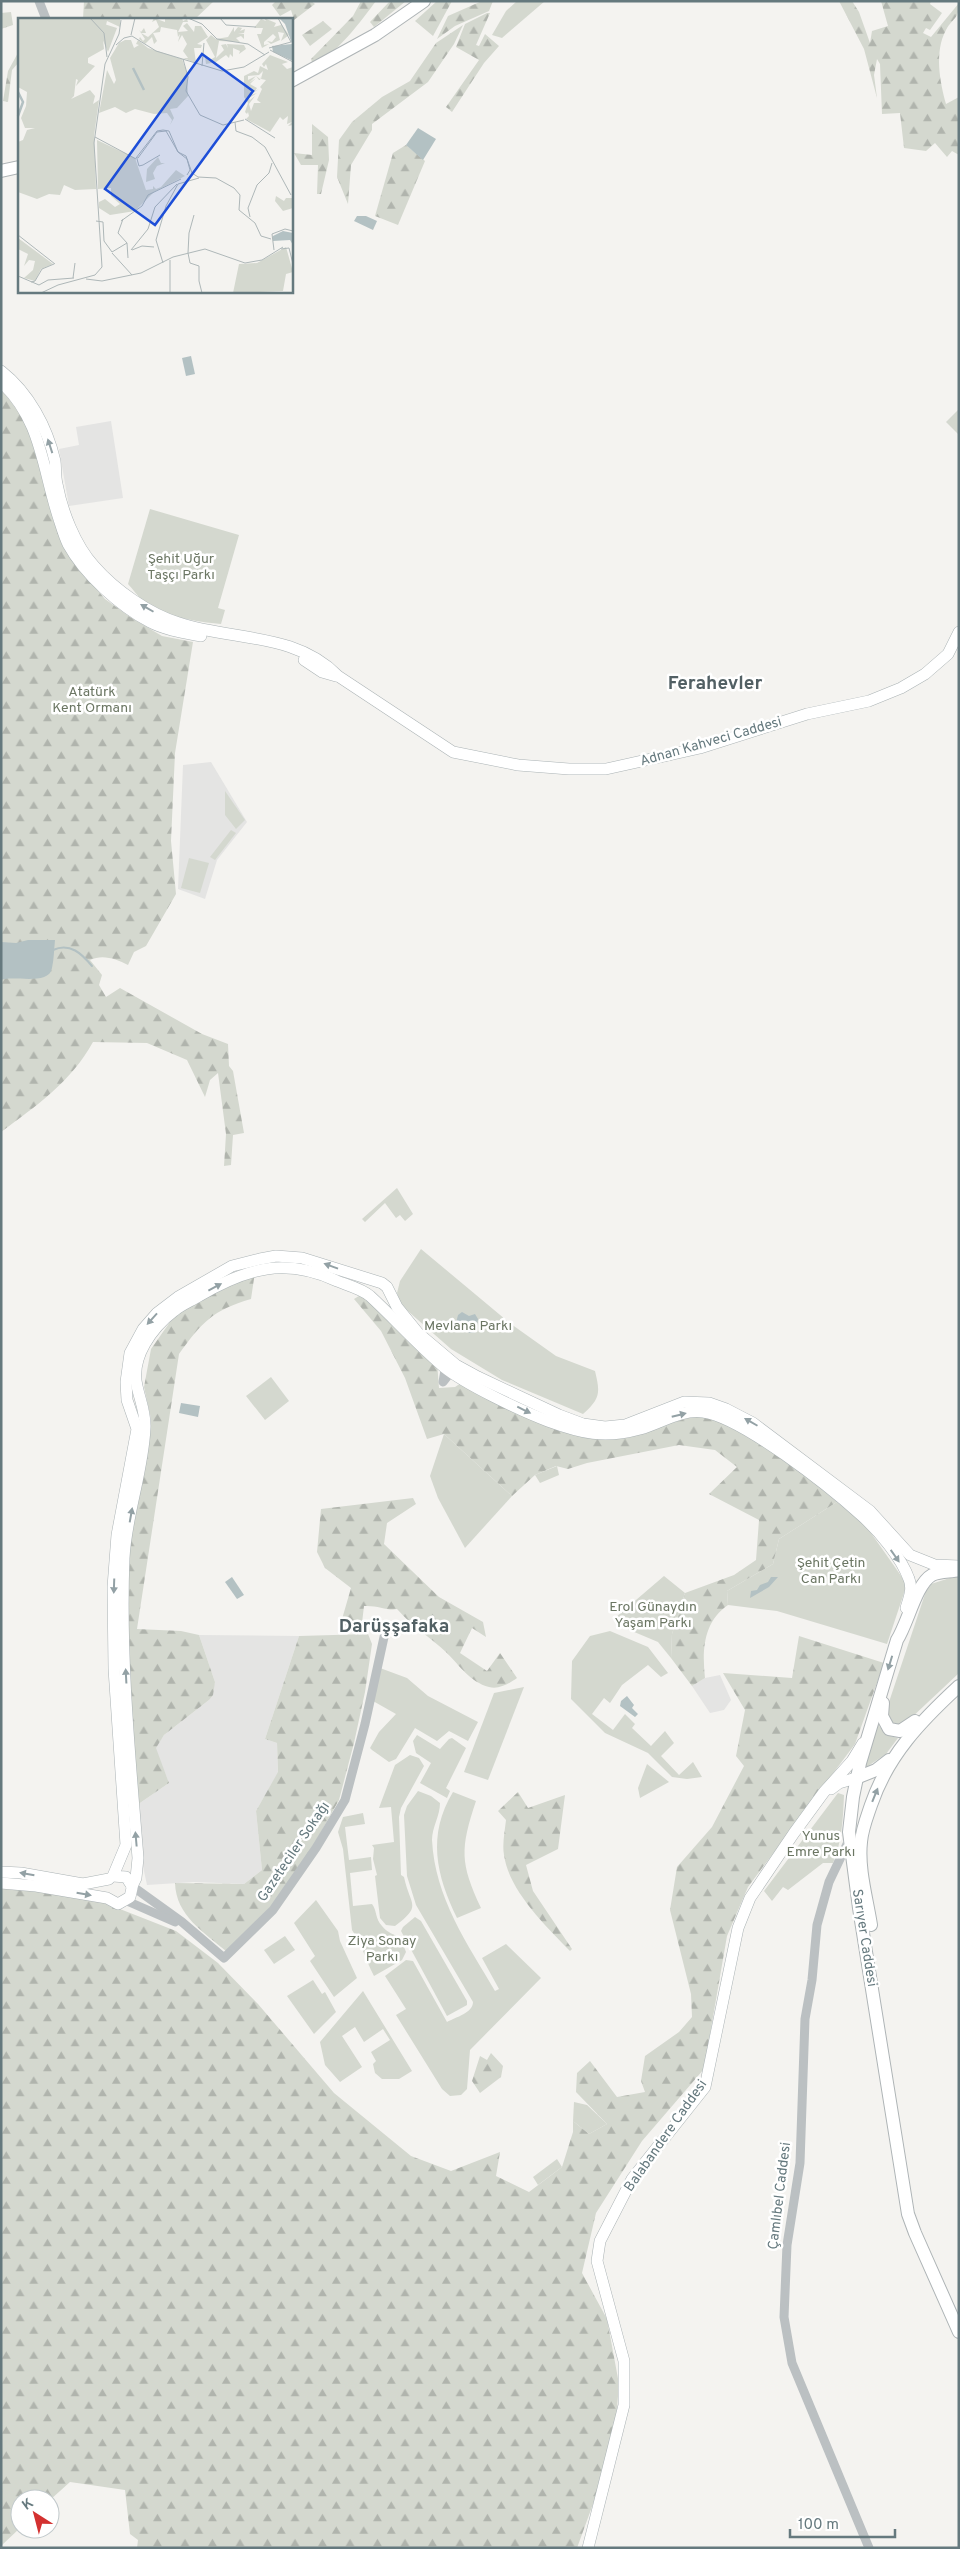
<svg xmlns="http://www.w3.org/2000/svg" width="960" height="2549" viewBox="0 0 960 2549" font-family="Overpass,sans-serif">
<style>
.built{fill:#e4e4e3}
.green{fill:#d4d8cf}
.forest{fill:url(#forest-firs)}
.water{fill:#b3c1c3}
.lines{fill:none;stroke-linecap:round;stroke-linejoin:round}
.stream{stroke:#b3c1c3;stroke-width:2}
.secondary-casing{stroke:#abb3b5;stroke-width:12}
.primary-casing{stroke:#aeb4b6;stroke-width:14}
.tertiary{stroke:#bbc0c2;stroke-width:9}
.secondary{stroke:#fff;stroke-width:11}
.primary{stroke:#fff;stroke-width:12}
.oneway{fill:#93a1a5}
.labels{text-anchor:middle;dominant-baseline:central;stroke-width:5;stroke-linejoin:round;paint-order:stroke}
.park-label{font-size:14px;fill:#6b7663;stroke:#fff}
.street-label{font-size:14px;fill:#65797e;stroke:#fff}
.district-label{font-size:19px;font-weight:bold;fill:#526064;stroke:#fff}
.inset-river{fill:none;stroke:#b3c1c3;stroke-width:2.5}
.inset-road{fill:none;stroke:#aeb7b8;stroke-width:1}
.view{fill:#1d4ed8;fill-opacity:0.15;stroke:#1d4ed8;stroke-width:2.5}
.inset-edge{fill:none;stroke:#65797e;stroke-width:2.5}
</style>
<defs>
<pattern id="forest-firs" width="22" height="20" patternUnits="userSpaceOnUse" patternTransform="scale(1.25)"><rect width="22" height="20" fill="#d4d8cf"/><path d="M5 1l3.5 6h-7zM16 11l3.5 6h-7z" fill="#b0b4ad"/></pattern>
</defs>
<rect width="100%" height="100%" fill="#f4f3f0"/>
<g class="built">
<polygon points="111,421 123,498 69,506 59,449 79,445 76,427"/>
<polygon points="211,762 247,822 217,860 205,899 178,889 183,765"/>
<polygon points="199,1635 299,1636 265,1739 277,1743 278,1773 256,1811 262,1870 244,1884 194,1882 147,1885 141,1857 137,1805 169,1783 155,1748 164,1735 209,1700 215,1682"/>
<polygon points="720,1675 731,1700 724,1710 710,1713 692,1686 705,1678"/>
</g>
<g class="green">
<polygon points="517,1 545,1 502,38 492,35 506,11"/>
<polygon points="958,410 959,411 959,435 946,422"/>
<path d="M150,509L239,535L218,608L225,610L221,624C197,622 165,617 144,602C138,597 133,589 128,584Z"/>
<polygon points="225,791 245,820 236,829 225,815"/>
<polygon points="231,830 236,833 215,860 210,857"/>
<polygon points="189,858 209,863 200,893 181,888"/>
<polygon points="397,1188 413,1214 405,1221 400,1215 396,1218 385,1203 365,1222 362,1219"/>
<path d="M421,1249L511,1324L556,1356L595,1371C600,1392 601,1398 583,1414L502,1380L451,1349L401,1305L397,1293L400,1281Z"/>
<polygon points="271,1377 289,1401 265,1420 246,1396"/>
<polygon points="444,1434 512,1496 465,1548 438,1498 430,1476"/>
<polygon points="557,1466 559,1475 540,1483 535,1475"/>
<polygon points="837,1502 864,1523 904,1580 906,1587 887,1644 777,1611 728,1605 727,1591 773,1564 779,1539"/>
<polygon points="664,1576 685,1593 672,1634 671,1658 658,1642 620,1626 615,1618"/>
<polygon points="953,1577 959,1577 959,1673 909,1720 901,1726 892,1724 888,1717 889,1702 926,1591 931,1584"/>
<polygon points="610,1631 648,1647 668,1673 661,1677 648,1665 622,1685 610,1703 604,1698 592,1714 613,1730 625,1714 635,1724 632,1728 651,1746 665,1731 674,1743 661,1756 679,1775 693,1762 702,1777 687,1779 672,1777 648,1753 605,1733 571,1699 572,1661 590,1636"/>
<polygon points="380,1668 407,1678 428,1696 478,1722 468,1741 449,1731 437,1741 415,1728 396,1759 389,1762 372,1750 370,1748 379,1732 396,1714 373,1701"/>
<polygon points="524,1687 488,1780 464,1772 494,1693"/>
<polygon points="877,1723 886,1735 898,1738 886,1754 865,1768"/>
<polygon points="417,1735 440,1749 449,1739 452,1738 466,1748 446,1788 450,1791 447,1798 420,1783 431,1763 416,1753 413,1741"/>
<path d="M410,1755L419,1758L424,1766L401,1808L399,1817L401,1875L404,1877C410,1906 423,1905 395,1926L386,1925L380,1918L375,1876L377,1875L373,1859L374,1848L372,1845L394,1842L391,1807L379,1808L395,1765Z"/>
<polygon points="647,1764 669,1782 640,1798 638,1788"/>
<path d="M418,1791L431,1796L440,1803C440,1816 432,1827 432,1840C435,1898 467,1943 495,1991L499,1989L482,1958L506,1944L541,1978L470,2050L467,2089L461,2095L450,2096L442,2089L396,2015L406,2009L385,1976L406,1960L413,1961L447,2022C456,2017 473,2013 473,2002L416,1905L407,1876L404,1815L407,1806Z"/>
<path d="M453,1792L476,1801C460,1849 460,1863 481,1908L457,1918C436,1875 427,1835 453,1792Z"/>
<path d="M838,1793L844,1795C843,1819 842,1841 833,1863H823L788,1890L783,1887L772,1901L764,1891Z"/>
<path d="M363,1813L365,1824L345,1827L349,1860L371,1857L372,1870L350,1873L353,1906L372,1904C377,1910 375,1919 382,1926C393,1939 398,1929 406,1952L402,1960L374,1976C366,1961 362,1944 352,1930L343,1849L338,1832L343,1817Z"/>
<polygon points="316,1900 338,1931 340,1941 357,1978 334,1997 310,1961 315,1956 294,1923"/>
<polygon points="415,1917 421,1921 467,2001 467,2005 447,2016 401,1931 403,1927"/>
<polygon points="285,1936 295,1950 274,1964 264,1950"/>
<polygon points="313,1980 322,1994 325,1992 336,2012 314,2034 287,1996"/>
<polygon points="363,1991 412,2071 399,2079 382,2079 375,2073 373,2064 376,2061 371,2052 390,2040 383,2029 364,2042 355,2027 342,2036 362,2067 340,2082 325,2065 320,2042"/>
<polygon points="574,2102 587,2105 607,2124 589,2134 573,2121"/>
<polygon points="557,2159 562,2167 538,2185 533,2177"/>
</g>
<g class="forest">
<polygon points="84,1 214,1 195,19 83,19"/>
<polygon points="276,1 311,1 315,4 294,20 291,10 280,16 272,5"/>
<path d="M361,1H376C364,17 332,62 312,62L311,59L353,16Z"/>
<polygon points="390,1 406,1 374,27 370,22"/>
<polygon points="437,1 452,1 433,36 415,21"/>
<polygon points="482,1 493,1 489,11 455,26 437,39 448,16"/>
<path d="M839,1H852L859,12L870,43L872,31L888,26L881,1H931L930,4L942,13L930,30L926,28L923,33L931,37L959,3C959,20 953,17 946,30C934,52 940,82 946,104L959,97V155L952,151L947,157L935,143L926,151L904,148L900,113L882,114L880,64L877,59L874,75L877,98L864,49Z"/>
<polygon points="11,12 13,25 1,29 1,13"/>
<polygon points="487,13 490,13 476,45 479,46 485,34 499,46 484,63 452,112 446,107 479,60 456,47 465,24"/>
<polygon points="323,21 332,29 310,46 302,35"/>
<polygon points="463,25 454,44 428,82 372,124 372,130 351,165 348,204 337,177 339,140 352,122 382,97 410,81 436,43"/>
<polygon points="19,51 19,62 12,70 8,102 3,101 8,71"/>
<polygon points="312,124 328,137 329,160 321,194 317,194 318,165 301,165 294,153 312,155"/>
<polygon points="406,145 425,161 398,225 375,216 393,153"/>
<path d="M1,389L21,415L32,438L58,532L87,578L105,599L130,617L162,636L193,642L175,753L171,841L176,894L146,946L134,952L128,965C116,959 103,954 90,960L102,975L99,985L106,997L120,988L202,1034L228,1044L229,1066L233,1071L244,1133L233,1135L231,1165L224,1166L226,1134L218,1073L210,1080L205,1097L187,1060L147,1043L93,1042C71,1082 36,1106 1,1132Z"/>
<path d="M255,1272L251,1299C213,1310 202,1322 179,1354L137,1629L181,1631L199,1635L215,1682L213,1695L209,1700L164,1735L156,1748L169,1783L137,1805L127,1629L129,1556L137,1493L151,1419L144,1387L151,1349L177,1312Z"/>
<path d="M362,1294L437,1362L439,1388L455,1387L464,1381L546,1423L586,1438L624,1437L695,1416L721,1421L762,1442L838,1500L837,1502L779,1539L773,1564L727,1591L728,1605C703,1622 702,1651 705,1678L692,1686L671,1658L672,1634L685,1593L734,1575L756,1560L759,1520L709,1494L737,1467L715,1450L679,1445L587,1463L568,1469L556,1466L535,1475L512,1496L444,1434L427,1439L405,1378L381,1331L354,1299Z"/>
<path d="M413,1498L416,1504L387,1523L384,1544L439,1597L483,1622L486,1637L472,1628L460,1653L487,1671L500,1653L517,1678C510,1683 499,1690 489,1687C470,1682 460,1666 447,1653C430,1637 414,1628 397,1609C388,1611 377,1605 364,1606L362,1623L340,1626L351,1588L325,1568L317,1552L321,1509Z"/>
<path d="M368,1634L372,1644L365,1692L354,1743L339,1800L313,1846L274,1903L227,1952C204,1932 176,1916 175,1883L244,1884L262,1870L256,1811L278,1772L277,1743L265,1739L299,1636Z"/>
<polygon points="799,1636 884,1663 855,1744 748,1887 727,1936 704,2069 642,2141 596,2213 582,2273 607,2319 619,2384 616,2420 597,2493 577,2548 137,2548 138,2540 130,2534 125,2490 70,2482 50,2500 20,2499 20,2528 1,2546 1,1883 97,1900 176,1931 218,1963 258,2004 334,2093 411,2156 451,2171 500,2152 496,2176 529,2192 562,2167 573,2132 573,2121 589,2134 607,2124 576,2092 577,2073 590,2061 617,2097 645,2092 641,2081 645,2056 679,2032 692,2017 691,1994 670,1910 677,1867 712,1827 744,1766 736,1756 745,1710 723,1673 792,1678"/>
<path d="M518,1792L528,1808L565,1795L558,1849L526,1865L533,1891L572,1949L570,1951C546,1926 509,1891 504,1855C502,1844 505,1830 506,1820L498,1811Z"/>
<polygon points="491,2053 503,2066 501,2077 480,2093 472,2081 480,2056 487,2060"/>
</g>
<g class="water">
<polygon points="418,128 436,139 423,160 406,145"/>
<polygon points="357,216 366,216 377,221 373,230 354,221"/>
<polygon points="191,356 195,374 186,376 182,358"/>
<path d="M28,940H55C54,949 54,959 52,968C49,986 14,975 1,980V942L16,943Z"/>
<polygon points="462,1312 469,1316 475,1314 478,1319 476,1332 470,1333 455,1327 458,1315"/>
<polygon points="181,1403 200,1406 198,1417 179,1413"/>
<polygon points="232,1577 244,1595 237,1599 225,1582"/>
<polygon points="771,1577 778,1577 769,1587 750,1598 751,1591 757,1590 760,1585 768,1582"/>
<polygon points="627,1696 634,1705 632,1708 638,1714 635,1717 620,1706 621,1701"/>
</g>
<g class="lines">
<path class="stream" d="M53,950C70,942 82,954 92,966"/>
<g class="secondary-casing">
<g id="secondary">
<path d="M1,371C29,393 47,427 55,461C56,468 55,476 57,484C62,511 75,545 94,566C115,590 149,614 179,623C233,641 295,632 338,676L453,752L518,765L569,769H606L700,748L807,714L869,701L901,688L925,674L948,654L959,632"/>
<path d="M1,382C41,419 42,466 58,516C61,525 64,536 68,544C85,575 120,606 150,622C165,630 185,633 201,636"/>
<polyline points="304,660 322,672 336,676"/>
<polyline points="831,1789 839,1783 856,1778"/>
<polyline points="1,1872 21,1873 83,1884 109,1879"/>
<polyline points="1,1883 36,1886 107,1898 118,1904 130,1897 132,1888"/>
<polyline points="132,1886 126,1877 113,1876 126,1845 114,1669 113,1587 117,1535 137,1429 127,1400 126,1382 130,1353 143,1329 157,1313 178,1297 232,1266 260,1259 276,1256 302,1258 382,1283 387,1287 397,1307 418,1333 456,1365 478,1377 559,1415 583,1424 605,1427 625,1425 684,1402 709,1403 726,1409 753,1423 870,1511 910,1555 935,1565 959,1566"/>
<path d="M132,1886L136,1878L138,1858C130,1758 120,1658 124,1558C126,1515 143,1472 145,1428C146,1414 140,1400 137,1386C130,1357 153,1327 174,1311C181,1305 191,1301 199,1296C247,1268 285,1257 337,1281C347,1285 362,1289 370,1296C395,1319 418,1345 444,1367C465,1384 521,1411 548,1421C581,1433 604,1439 640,1429C661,1423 681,1409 703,1412C742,1417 830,1487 861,1515C879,1531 901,1557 909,1579C913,1589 909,1598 906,1608"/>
<polyline points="588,2548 624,2405 624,2361 597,2261 600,2241 632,2179 705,2087 738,1928 750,1898 794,1833 824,1792 852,1761 863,1743"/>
</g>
</g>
<g class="primary-casing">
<g id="primary">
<polyline points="291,81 375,35 424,1"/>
<polyline points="1,171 19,167"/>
<path d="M959,1570C951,1572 939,1571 932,1575C916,1584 908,1623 897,1640L860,1763L853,1797L849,1832L859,1908L908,2214L915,2233L959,2332"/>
<polyline points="883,1703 882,1716 889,1729 900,1731 915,1721"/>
<polyline points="856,1778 876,1770 889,1760"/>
<path d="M871,1925C867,1899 858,1869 861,1842C862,1829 867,1817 871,1805C888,1755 921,1721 959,1686"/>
</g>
</g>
<g class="tertiary">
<polyline points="39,1 46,19"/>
<polyline points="446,1364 443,1382 454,1368"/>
<polyline points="849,1840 829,1882 817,1925 812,1980 805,2019 800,2163 787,2245 784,2317 792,2363 869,2548"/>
<polyline points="132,1886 182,1922 224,1958 273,1910 316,1848 345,1800 365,1724 386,1628"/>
<polyline points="127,1901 175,1922"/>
</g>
<use href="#secondary" class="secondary"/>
<use href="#primary" class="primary"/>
</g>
<defs><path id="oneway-solid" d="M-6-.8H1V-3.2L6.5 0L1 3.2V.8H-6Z" transform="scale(1.25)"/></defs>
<g class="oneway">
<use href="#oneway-solid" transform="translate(50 446) rotate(-108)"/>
<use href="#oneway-solid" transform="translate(147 608) rotate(-150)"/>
<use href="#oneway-solid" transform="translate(331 1266) rotate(-160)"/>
<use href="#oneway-solid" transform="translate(215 1287) rotate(-28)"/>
<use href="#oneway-solid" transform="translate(152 1319) rotate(132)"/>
<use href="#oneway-solid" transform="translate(524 1410) rotate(26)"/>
<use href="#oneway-solid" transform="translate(679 1415) rotate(-14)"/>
<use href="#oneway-solid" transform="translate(751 1422) rotate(-150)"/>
<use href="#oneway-solid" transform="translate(131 1515) rotate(-80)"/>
<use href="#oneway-solid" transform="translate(895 1556) rotate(55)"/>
<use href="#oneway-solid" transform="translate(114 1586) rotate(92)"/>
<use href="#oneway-solid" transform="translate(890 1663) rotate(107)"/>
<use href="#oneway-solid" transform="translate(126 1676) rotate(-93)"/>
<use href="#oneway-solid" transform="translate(875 1795) rotate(-68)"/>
<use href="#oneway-solid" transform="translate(136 1839) rotate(-95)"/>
<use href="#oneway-solid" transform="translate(27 1874) rotate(-170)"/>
<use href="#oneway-solid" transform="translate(84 1894) rotate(10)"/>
</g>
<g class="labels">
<g class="park-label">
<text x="181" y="559">Şehit Uğur<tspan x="181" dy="16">Taşçı Parkı</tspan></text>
<text x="92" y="692">Atatürk<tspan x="92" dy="16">Kent Ormanı</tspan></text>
<text x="468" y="1326">Mevlana Parkı</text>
<text x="831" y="1563">Şehit Çetin<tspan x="831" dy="16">Can Parkı</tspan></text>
<text x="653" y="1607">Erol Günaydın<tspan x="653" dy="16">Yaşam Parkı</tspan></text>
<text x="821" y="1836">Yunus<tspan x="821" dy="16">Emre Parkı</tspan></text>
<text x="382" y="1941">Ziya Sonay<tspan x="382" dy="16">Parkı</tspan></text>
</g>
<g class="street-label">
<text transform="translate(711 742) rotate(-16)">Adnan Kahveci Caddesi</text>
<text transform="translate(294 1852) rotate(-56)">Gazeteciler Sokağı</text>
<text transform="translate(864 1938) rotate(81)">Sarıyer Caddesi</text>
<text transform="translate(666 2136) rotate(-55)">Balabandere Caddesi</text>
<text transform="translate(780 2196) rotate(-83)">Çamlıbel Caddesi</text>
</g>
<g class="district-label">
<text x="715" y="684">Ferahevler</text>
<text x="394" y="1627">Darüşşafaka</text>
</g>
</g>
<g transform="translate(18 18)">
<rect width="275" height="275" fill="#f4f3f0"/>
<path d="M86,6L99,10L90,34L78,7ZM140,139L143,145H147L139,148L135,155L137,161L128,164L129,151Z" fill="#d4d8cf"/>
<path d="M0,0H102V9L89,3L88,7H79L84,12L86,31L70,40V45L77,48L58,68L60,62L58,61L56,78L53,81L72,72L77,78L75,86L81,82L76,118L78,171L57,172L46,167L42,177L31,176L19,181L0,174V124L5,122L9,112L17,110H7L3,100L8,88L9,74L0,69ZM136,0L147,4V0H164L165,3L169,1L170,4H165L160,14L170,13L165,8L169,5L176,14L177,8H183L190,19L179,26L184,27L183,30H176L178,45L165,40H170L165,33L169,26L164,17L160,24L162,16L160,19L159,12L143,9L142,14L135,15L139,23L136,26L134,19L127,26L121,21L122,19L125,23L127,21L121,12L123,14L126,10L128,15H123L130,19L141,9L138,2L134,4ZM246,0L258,5L256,9L263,7L261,3L271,17L263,23L266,15L260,14L262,22L253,26L249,23L254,24L258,19L255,16L246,24V27L251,26L244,30L239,16H243L245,10H236L243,1L248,3ZM216,9V14L220,9L224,10L222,13L227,11L226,15L220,16H226V21L223,18L218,20L222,24L201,23L198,40L206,32L203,27L208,26L210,30L209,26L226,27L228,31L221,36L222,33L215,30V39L212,36L211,40L208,37L198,44L188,46L187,39L192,42L197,39L188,22L193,17L198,21L210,19ZM107,22H113L116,30L121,27L118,26L120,22L130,30L164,41L169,55L170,78L159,90L152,91L156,100L152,107L154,102L149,95L136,96L117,91L108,95L97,89L81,95L89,52L96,66L98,62L92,40L101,25ZM252,37L270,44L264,46L269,51L275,49V107L270,108L274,104L269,106L270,98L265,102L262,99L252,114L228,101L231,98L230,94L229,96L227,94L230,85L226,79V58L236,53L240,55L242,48L250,52L248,46L246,49L244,46ZM245,53L243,61L248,62L242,69L244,71L239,82L243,85H236L233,93L231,86L237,78L232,82L231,80L239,75L230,78L241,71L237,73L239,70L232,66L238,60L231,65L238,58L241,62H237H242L244,57L242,61L238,58L230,62V58L241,57ZM79,122L117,140L128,172L135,171V168L138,171L143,169L158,152L167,158L136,174L117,193L92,197L81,190V184L87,181L97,189L102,186L93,178V170L80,171ZM0,220L35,246L23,251L17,263L6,260L15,252L17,243L11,242L6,248L10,236L0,231ZM268,229L275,254L268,256L265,273L215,275L221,246L239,245Z" fill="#d4d8cf" fill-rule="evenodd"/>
<path d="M258,178L266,183L268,180H275V190L265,193L257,183Z" fill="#d4d8cf"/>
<path d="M261,0H275V43L255,34L254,28L274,26L267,6ZM265,213L275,215V227L272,222L255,223V218Z" fill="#b3c1c3"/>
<path class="inset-river" d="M115,50L126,72M0,74L5,84L0,98"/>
<path class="inset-road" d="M72,0L86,15L89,39M170,0L184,6L199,21L230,26L247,37M202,0L208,7L238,9M113,17L117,0M98,27L106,20L114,18L138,33L204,53L226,49L251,34M251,30L273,24L260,0M252,32L275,44M165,41L170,59L168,73L182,97L205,107L226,102M184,48L186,25M227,101L257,120M217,104L218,113L234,119L247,129L273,177M77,119L118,141M119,141L121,148L125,147L142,137M169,157L172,152L169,141L160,134L148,113L139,114L120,140H118L139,113L145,112L151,113L160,134L168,138L174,155L180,159L198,160L216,170L222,177L221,192L237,205L243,218L253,221M232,199L230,190L239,167L251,155L254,145M105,201L100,215L109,225L110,240M78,203L85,204L86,223L94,234M103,203L124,188L130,177L163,161M0,217L37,246M263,231L271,230L275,246M113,232L130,211L137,189L159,166M114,232L124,228L136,229M256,232L254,216L267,211L275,213M94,234L109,225M94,235L114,257M170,235L172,245L181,248V263L184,275M170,235L171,215L176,197M145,245L138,222L148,188L160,166L181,160M0,258L21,267L30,262L56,260M55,260L57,245M68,261L84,263L123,255L155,239L187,231L227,245L244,242L265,229M13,264L17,263L24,251L36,246M23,275L40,267L77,257L84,249L76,125L87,46L101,16L103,2M152,275V242"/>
<path class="view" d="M184,36L235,73L137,207L87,171Z"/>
<rect width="275" height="275" class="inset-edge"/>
</g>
<rect width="960" height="2549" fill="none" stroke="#65797e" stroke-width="5"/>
<g transform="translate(35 2514) rotate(324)"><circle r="24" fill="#ffffff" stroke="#c1c9cb"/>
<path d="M0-4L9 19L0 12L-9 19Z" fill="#d33130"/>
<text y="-8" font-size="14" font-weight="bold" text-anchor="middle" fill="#65797e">K</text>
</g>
<path d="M790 2529v8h105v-8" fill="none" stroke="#65797e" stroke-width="2.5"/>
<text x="798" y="2529" font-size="15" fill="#65797e" stroke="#ffffff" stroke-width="4" paint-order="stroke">100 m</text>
</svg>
